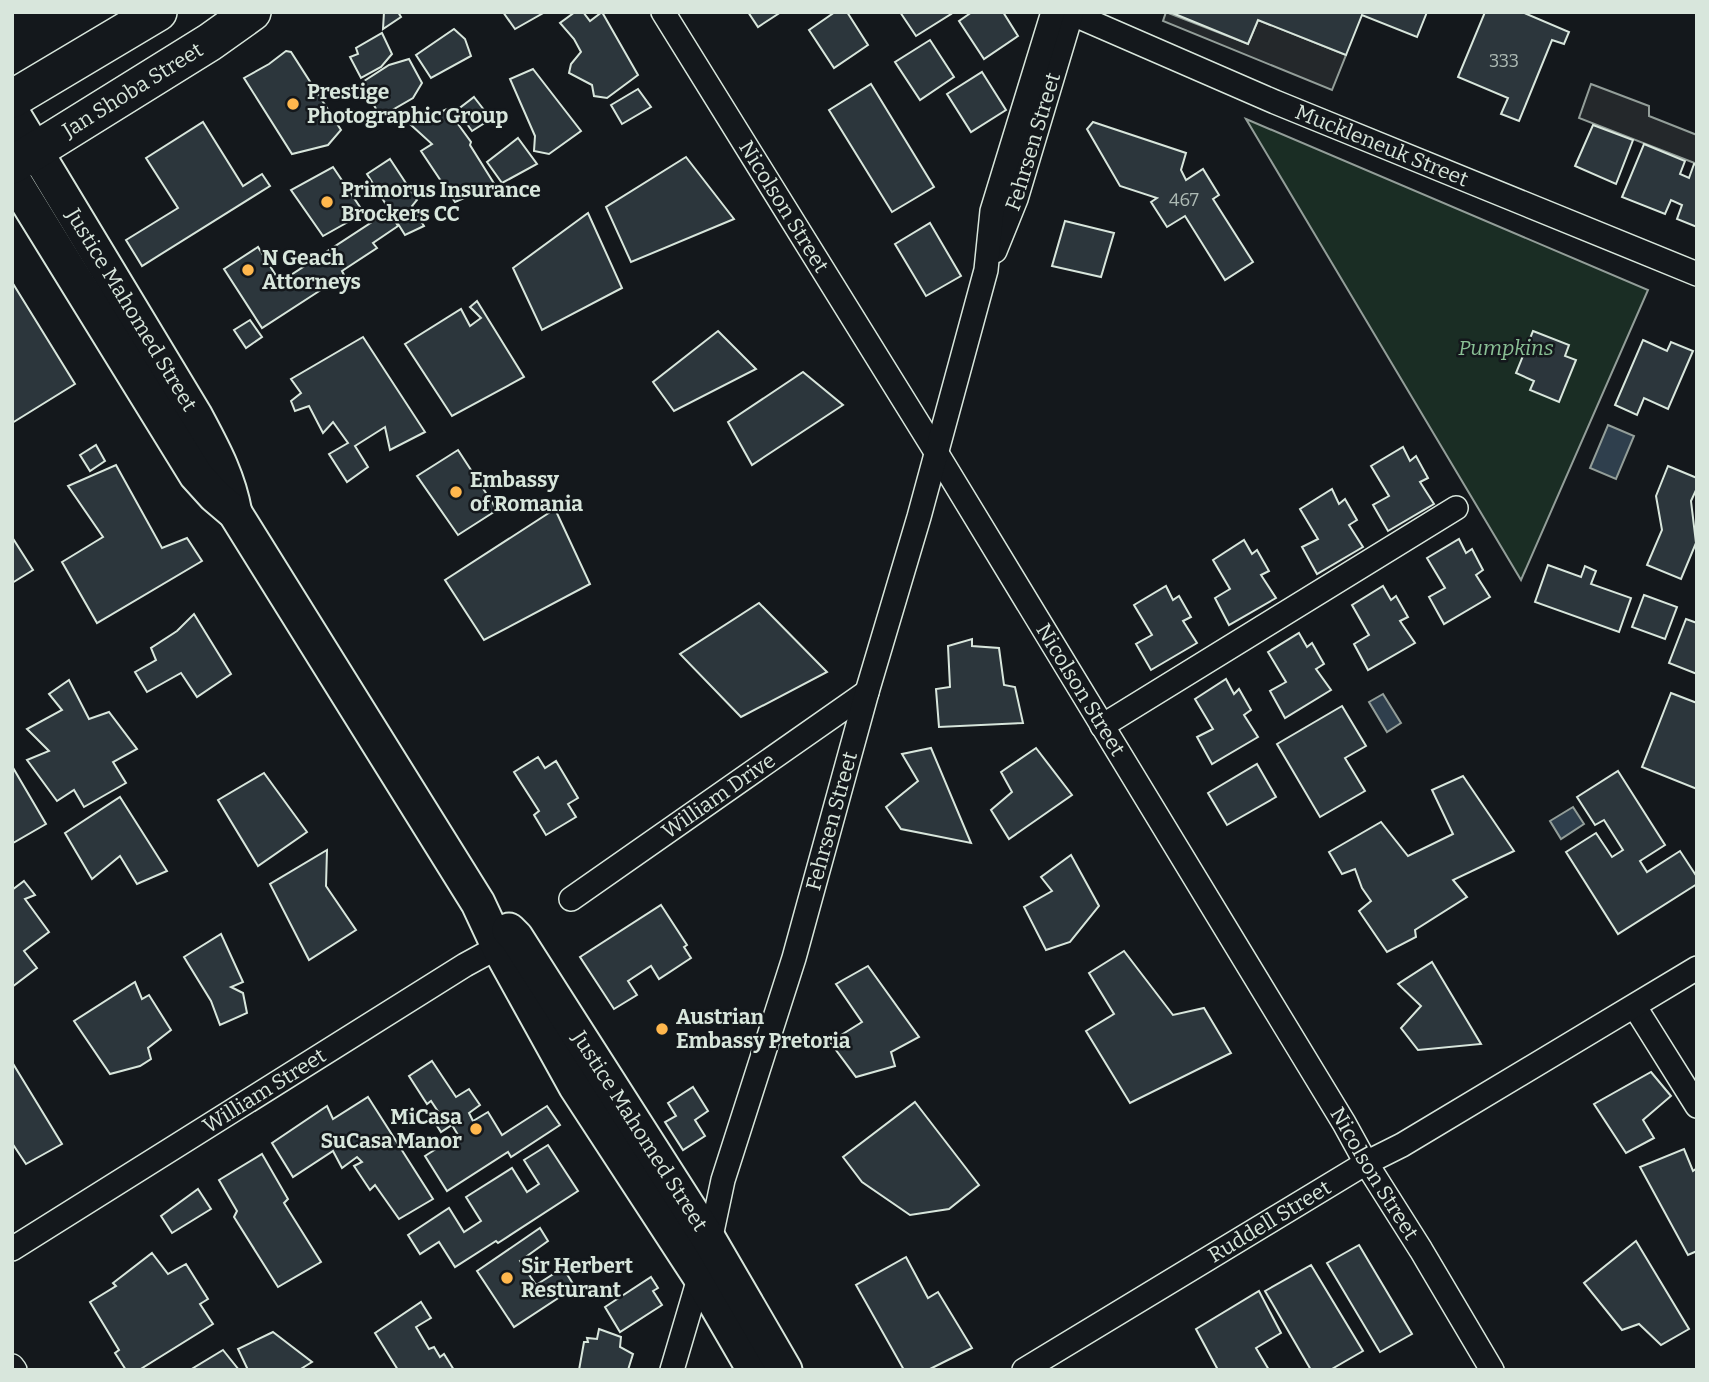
<svg xmlns="http://www.w3.org/2000/svg" width="1709" height="1382" viewBox="0 0 1709 1382" font-family="Bitter,serif">
<style>
.green{fill:#1a2d24;stroke:#939e99;stroke-width:2}
.parking{fill:#24282b;stroke:#939e99;stroke-width:2}
.water{fill:#2f3f4d;stroke:#939e99;stroke-width:2}
.building{fill:#2c363c;stroke:#d8e6dc;stroke-width:2}
.lines{fill:none;stroke-linecap:round;stroke-linejoin:round}
.minor-casing{stroke:#d8e6dc;stroke-width:26}
.secondary-casing{stroke:#d8e6dc;stroke-width:37}
.primary-casing{stroke:#d8e6dc;stroke-width:40}
.minor{stroke:#14181c;stroke-width:23}
.secondary{stroke:#14181c;stroke-width:33}
.primary{stroke:#14181c;stroke-width:37}
.poi-dot{fill:#ffb74d;stroke:#14181c;stroke-width:2.5}
.labels{text-anchor:middle;dominant-baseline:central;stroke-width:5;stroke-linejoin:round;paint-order:stroke}
.number-label{font-size:18px;fill:#adbab4}
.street-label{font-size:21px;fill:#d8e6dc;stroke:#14181c}
.poi-label{font-size:21px;font-weight:bold;fill:#d8e6dc;stroke:#14181c;text-anchor:start}
.park-label{font-size:21px;font-style:italic;fill:#8ac095;stroke:#14181c}
</style>
<rect width="100%" height="100%" fill="#14181c"/>
<polygon class="green" points="1246,119 1648,290 1521,580"/>
<g class="parking">
<polygon points="1166,12 1248,44 1258,20 1346,55 1332,90 1163,21"/>
<polygon points="1591,84 1649,106 1649,116 1697,135 1697,164 1579,118"/>
</g>
<g class="water">
<polygon points="1608,425 1634,436 1616,479 1590,468"/>
<polygon points="1383,694 1401,723 1387,732 1369,702"/>
<polygon points="1573,807 1584,824 1561,839 1550,821"/>
</g>
<g class="building">
<polygon points="384,12 398,12 401,17 383,29"/>
<polygon points="503,12 545,12 515,29"/>
<polygon points="575,12 583,12 590,21 602,12 638,75 607,98 594,96 592,85 569,73 571,64 581,52 574,39 560,23"/>
<polygon points="748,12 781,12 758,27"/>
<polygon points="835,12 847,12 868,45 834,68 809,30"/>
<polygon points="900,12 949,12 951,14 916,36"/>
<polygon points="972,12 1003,12 1018,36 984,59 959,21"/>
<polygon points="1170,12 1427,12 1417,37 1362,15 1346,55 1258,20 1248,44"/>
<polygon points="1485,12 1522,12 1569,32 1564,44 1552,40 1519,121 1501,114 1508,98 1458,77"/>
<polygon points="454,29 465,39 471,56 431,78 416,55"/>
<polygon points="382,33 392,54 381,67 361,78 350,57 358,54 356,48"/>
<polygon points="930,40 954,77 920,100 895,62"/>
<polygon points="286,51 291,52 341,130 328,145 292,154 244,78 269,64"/>
<polygon points="409,59 422,83 413,98 387,113 379,114 361,83 389,65"/>
<polygon points="533,69 581,131 549,154 534,151 535,136 510,79"/>
<polygon points="982,72 1006,110 971,132 947,94"/>
<polygon points="871,84 934,187 892,212 829,110"/>
<polygon points="638,89 651,107 622,124 611,105"/>
<polygon points="474,97 491,119 472,131 457,110"/>
<polygon points="447,109 471,142 470,145 495,185 455,202 421,151 432,144 411,125"/>
<polygon points="203,122 243,186 262,174 270,186 142,266 126,240 178,208 146,158"/>
<polygon points="1093,122 1186,153 1181,170 1186,180 1203,169 1219,195 1213,199 1253,262 1225,280 1185,216 1167,227 1151,202 1157,198 1120,186 1087,129"/>
<polygon points="1593,125 1633,140 1616,184 1575,166"/>
<polygon points="518,138 537,164 502,183 487,162"/>
<polygon points="1644,144 1685,161 1680,174 1689,178 1694,164 1697,165 1697,227 1677,219 1682,205 1671,200 1665,214 1622,197"/>
<polygon points="686,157 734,219 631,262 606,207"/>
<polygon points="390,159 417,200 412,206 424,226 405,235 367,174"/>
<polygon points="333,167 364,213 323,236 291,190"/>
<polygon points="389,211 398,226 373,243 377,248 342,271 344,275 262,328 224,269 258,247 280,282"/>
<polygon points="588,213 622,288 542,330 513,268"/>
<polygon points="1065,221 1114,233 1101,277 1052,266"/>
<polygon points="930,223 961,276 926,296 895,244"/>
<polygon points="12,282 75,384 12,423"/>
<polygon points="477,301 524,377 452,416 405,344 461,309 470,326 481,318 470,307"/>
<polygon points="250,320 262,337 246,348 234,330"/>
<polygon points="718,331 756,369 674,411 653,382"/>
<polygon points="1533,331 1569,345 1565,356 1576,360 1559,402 1530,390 1534,381 1516,373"/>
<polygon points="363,337 425,432 390,450 385,427 355,446 368,467 347,482 329,454 348,443 333,422 323,433 309,406 295,411 291,401 301,393 291,379"/>
<polygon points="1643,340 1667,351 1671,342 1693,351 1668,409 1644,398 1637,415 1615,405"/>
<polygon points="803,372 843,405 752,465 728,422"/>
<polygon points="96,445 105,461 90,471 80,455"/>
<polygon points="1403,447 1410,461 1416,456 1428,478 1420,482 1434,504 1388,531 1373,505 1389,496 1371,466"/>
<polygon points="458,450 497,510 458,535 417,476"/>
<polygon points="116,465 162,548 187,538 202,561 97,623 62,562 103,537 68,486"/>
<polygon points="1668,466 1697,478 1697,488 1691,501 1696,543 1681,579 1647,565 1662,530 1656,496"/>
<polygon points="1332,489 1339,504 1345,499 1357,520 1349,525 1363,547 1317,574 1302,547 1318,539 1300,509"/>
<polygon points="555,509 590,584 484,640 445,580"/>
<polygon points="12,537 33,570 12,583"/>
<polygon points="1459,539 1466,553 1472,549 1483,570 1476,575 1490,597 1444,624 1429,597 1445,588 1427,558"/>
<polygon points="1244,540 1252,554 1257,550 1269,571 1261,575 1276,598 1229,625 1215,598 1230,589 1213,560"/>
<polygon points="1548,565 1581,577 1585,566 1596,571 1591,584 1631,598 1619,632 1535,602"/>
<polygon points="1166,586 1173,600 1179,596 1191,617 1183,621 1197,643 1151,670 1136,644 1152,635 1134,605"/>
<polygon points="1383,586 1391,600 1396,596 1408,617 1400,621 1415,643 1368,670 1354,644 1369,635 1352,605"/>
<polygon points="1644,595 1677,607 1665,639 1632,627"/>
<polygon points="759,603 827,672 741,717 680,654"/>
<polygon points="194,614 231,674 197,697 181,673 147,692 135,672 156,660 151,648 177,631"/>
<polygon points="1686,619 1697,623 1697,674 1669,663"/>
<polygon points="1299,633 1307,647 1312,643 1324,664 1316,669 1331,690 1285,718 1270,691 1286,682 1268,652"/>
<polygon points="972,639 972,646 999,648 1004,685 1015,687 1023,723 939,727 936,689 950,687 948,646"/>
<polygon points="1226,679 1234,694 1239,689 1251,710 1244,715 1258,737 1212,764 1197,737 1213,729 1195,699"/>
<polygon points="69,680 89,719 109,712 137,749 113,762 126,783 84,807 74,790 57,801 27,760 49,751 27,729 62,710 49,694"/>
<polygon points="1671,693 1697,703 1697,789 1642,767"/>
<polygon points="1342,706 1366,746 1345,758 1365,791 1320,817 1277,744"/>
<polygon points="931,748 971,843 901,829 886,807 918,781 902,754"/>
<polygon points="1036,748 1072,795 1009,839 991,810 1012,792 1001,772"/>
<polygon points="538,757 545,768 556,761 578,798 568,804 576,817 546,835 534,815 539,811 514,772"/>
<polygon points="1257,764 1276,797 1227,825 1208,793"/>
<polygon points="12,766 46,824 13,843 12,842"/>
<polygon points="1618,771 1665,845 1640,861 1647,872 1680,851 1697,877 1697,884 1618,934 1566,852 1596,833 1612,857 1623,850 1604,820 1595,825 1577,797"/>
<polygon points="264,773 307,832 258,866 218,800"/>
<polygon points="1463,776 1514,851 1453,880 1467,897 1415,930 1416,937 1387,952 1359,911 1371,901 1362,888 1355,869 1342,874 1329,852 1381,822 1408,856 1453,834 1432,790"/>
<polygon points="120,797 167,871 137,884 120,856 92,879 65,833"/>
<polygon points="327,850 326,886 356,930 309,960 270,884"/>
<polygon points="1071,855 1099,906 1070,942 1046,950 1024,907 1052,891 1041,877"/>
<polygon points="24,881 35,895 25,899 49,932 24,951 37,968 12,987 12,890"/>
<polygon points="661,905 687,945 684,947 691,958 659,979 651,966 628,981 637,995 614,1009 580,957"/>
<polygon points="221,934 243,982 231,987 243,993 247,1013 220,1025 211,1001 184,957"/>
<polygon points="1124,951 1173,1015 1204,1008 1231,1053 1130,1103 1086,1031 1114,1014 1089,973"/>
<polygon points="1432,962 1481,1044 1418,1050 1401,1028 1421,1006 1398,984"/>
<polygon points="868,966 919,1037 891,1052 895,1066 856,1077 830,1042 862,1022 836,984"/>
<polygon points="135,982 142,999 149,995 171,1030 148,1048 151,1059 140,1066 110,1074 74,1021"/>
<polygon points="432,1061 456,1097 469,1089 480,1105 469,1113 473,1121 488,1112 502,1135 547,1106 560,1125 511,1157 508,1152 447,1191 425,1156 458,1135 452,1125 441,1132 432,1118 439,1113 431,1101 427,1104 409,1076"/>
<polygon points="12,1062 62,1144 26,1164 12,1143"/>
<polygon points="1651,1072 1671,1096 1643,1120 1654,1138 1626,1153 1594,1104"/>
<polygon points="693,1087 708,1111 695,1120 705,1136 683,1150 665,1122 676,1116 668,1103"/>
<polygon points="368,1097 433,1199 399,1219 375,1185 370,1190 354,1166 362,1162 357,1157 342,1168 333,1151 293,1177 272,1143 327,1106 333,1119"/>
<polygon points="915,1102 979,1185 949,1209 910,1215 862,1182 843,1157"/>
<polygon points="548,1145 578,1191 498,1243 496,1241 455,1267 439,1242 420,1254 408,1235 449,1208 464,1232 481,1221 466,1197 512,1168 527,1192 539,1184 524,1160"/>
<polygon points="1684,1149 1693,1171 1697,1168 1697,1251 1688,1255 1640,1167"/>
<polygon points="262,1154 288,1199 284,1203 321,1262 278,1287 234,1217 237,1211 219,1180"/>
<polygon points="198,1189 211,1209 172,1233 161,1216"/>
<polygon points="540,1228 548,1241 520,1261 536,1285 563,1268 575,1287 514,1327 477,1271"/>
<polygon points="1636,1241 1689,1329 1661,1345 1639,1324 1622,1330 1584,1283"/>
<polygon points="1359,1245 1412,1334 1380,1352 1327,1263"/>
<polygon points="152,1253 168,1274 186,1264 208,1299 200,1304 213,1324 139,1370 126,1370 115,1353 119,1350 90,1302 116,1286 113,1283"/>
<polygon points="906,1257 928,1298 938,1292 972,1348 928,1370 904,1370 856,1285"/>
<polygon points="1311,1265 1363,1351 1330,1370 1311,1370 1265,1291"/>
<polygon points="651,1277 658,1288 653,1291 662,1305 620,1332 605,1307"/>
<polygon points="1259,1291 1281,1333 1256,1348 1269,1370 1218,1370 1196,1329"/>
<polygon points="421,1302 431,1318 416,1327 429,1349 434,1347 440,1357 444,1354 454,1370 398,1370 375,1333"/>
<polygon points="599,1329 621,1337 620,1347 633,1354 628,1370 579,1370 584,1342 588,1342 587,1338 597,1339"/>
<polygon points="273,1332 312,1362 299,1370 248,1370 238,1349"/>
<polygon points="223,1350 239,1370 190,1370"/>
</g>
<g class="lines">
<g class="minor-casing">
<g id="minor">
<path id="s1" d="M663,12L936,452L1344,1123L1366,1163L1421,1250L1492,1370"/>
<path id="s2" d="M1068,12L1275,102L1697,274"/>
<path id="s3" d="M995,251L1016,199L1072,12"/>
<polyline points="1102,726 1456,508"/>
<path id="s4" d="M571,899L867,692"/>
<polyline points="1635,1007 1697,1106"/>
<path id="s5" d="M12,1249L465,965L509,941"/>
<polyline points="12,1366 15,1370"/>
<path id="s6" d="M672,1370L710,1241L723,1180L794,958L867,692L919,517L986,270L992,211L1053,12"/>
<path id="s7" d="M1024,1370L1366,1163L1402,1145L1697,968"/>
</g>
</g>
<g class="secondary-casing">
<g id="secondary">
<path id="s8" d="M12,112L195,415C213,449 228,475 235,513"/>
<polyline points="12,177 196,475 215,496 235,513 478,903 499,948 576,1087 700,1277 754,1370"/>
<path id="s9" d="M509,930L516,937L710,1241L785,1370"/>
</g>
</g>
<g class="primary-casing">
<g id="primary">
<polyline points="12,99 158,12"/>
<path id="s10" d="M12,165L210,42L252,12"/>
</g>
</g>
<use href="#minor" class="minor"/>
<use href="#secondary" class="secondary"/>
<use href="#primary" class="primary"/>
</g>
<g class="poi-dot">
<circle cx="293" cy="104" r="7"/>
<circle cx="327" cy="202" r="7"/>
<circle cx="248" cy="270" r="7"/>
<circle cx="456" cy="492" r="7"/>
<circle cx="662" cy="1029" r="7"/>
<circle cx="476" cy="1129" r="7"/>
<circle cx="507" cy="1278" r="7"/>
</g>
<g class="labels">
<g class="number-label">
<text x="1504" y="61">333</text>
<text x="1184" y="200">467</text>
</g>
<g class="street-label">
<text stroke="none"><textPath href="#s10" startOffset="142">Jan Shoba Street</textPath></text>
<text stroke="none"><textPath href="#s3" startOffset="116">Fehrsen Street</textPath></text>
<text stroke="none"><textPath href="#s2" startOffset="341">Muckleneuk Street</textPath></text>
<text stroke="none"><textPath href="#s1" startOffset="229">Nicolson Street</textPath></text>
<text stroke="none"><textPath href="#s8" startOffset="231">Justice Mahomed Street</textPath></text>
<text stroke="none"><textPath href="#s1" startOffset="796">Nicolson Street</textPath></text>
<text stroke="none"><textPath href="#s4" startOffset="180">William Drive</textPath></text>
<text stroke="none"><textPath href="#s6" startOffset="572">Fehrsen Street</textPath></text>
<text stroke="none"><textPath href="#s5" startOffset="298">William Street</textPath></text>
<text stroke="none"><textPath href="#s9" startOffset="240">Justice Mahomed Street</textPath></text>
<text stroke="none"><textPath href="#s1" startOffset="1362">Nicolson Street</textPath></text>
<text stroke="none"><textPath href="#s7" startOffset="287">Ruddell Street</textPath></text>
</g>
<g class="poi-label">
<text x="307" y="92">Prestige<tspan x="307" dy="24">Photographic Group</tspan></text>
<text x="341" y="190">Primorus Insurance<tspan x="341" dy="24">Brockers CC</tspan></text>
<text x="262" y="258">N Geach<tspan x="262" dy="24">Attorneys</tspan></text>
<text x="470" y="480">Embassy<tspan x="470" dy="24">of Romania</tspan></text>
<text x="676" y="1017">Austrian<tspan x="676" dy="24">Embassy Pretoria</tspan></text>
<text x="462" y="1117" text-anchor="end">MiCasa<tspan x="462" dy="24">SuCasa Manor</tspan></text>
<text x="521" y="1266">Sir Herbert<tspan x="521" dy="24">Resturant</tspan></text>
</g>
<g class="park-label">
<text x="1506" y="348">Pumpkins</text>
</g>
</g>
<rect width="1709" height="1382" fill="none" stroke="#d8e6dc" stroke-width="28"/>
</svg>
